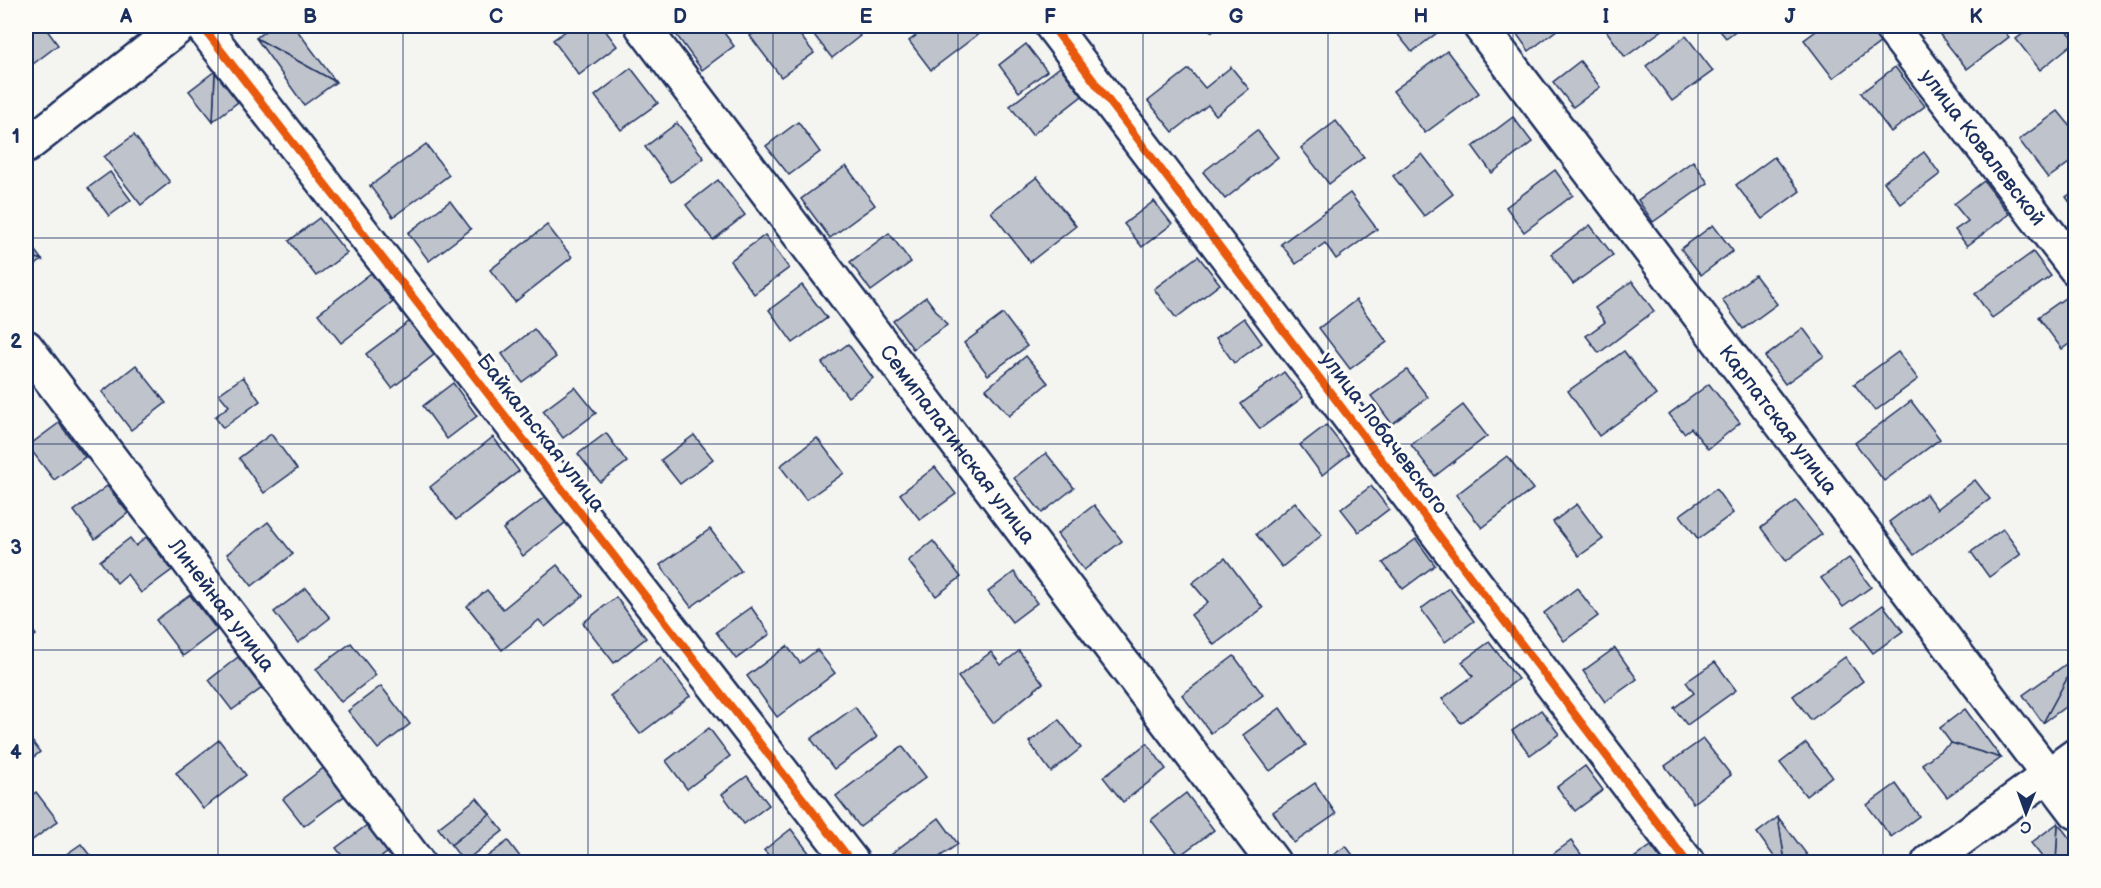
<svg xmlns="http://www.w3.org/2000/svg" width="2101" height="888" viewBox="0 0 2101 888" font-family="'Balsamiq Sans',sans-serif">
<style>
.building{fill:#bfc3cc;stroke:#1b2f5e;stroke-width:1.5}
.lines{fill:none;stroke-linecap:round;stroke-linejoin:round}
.minor-casing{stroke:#1b2f5e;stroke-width:38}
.minor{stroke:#fdfcf7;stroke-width:33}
.cycleway-casing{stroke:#fdfcf7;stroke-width:11}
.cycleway{stroke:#e8590c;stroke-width:8}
.grid{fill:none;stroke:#1b2f5e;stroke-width:1.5;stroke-opacity:0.55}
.labels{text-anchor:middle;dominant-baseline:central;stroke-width:6;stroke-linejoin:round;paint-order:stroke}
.street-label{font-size:21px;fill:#1b2f5e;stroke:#fdfcf7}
.neatline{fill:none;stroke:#1b2f5e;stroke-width:2}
.grid-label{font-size:20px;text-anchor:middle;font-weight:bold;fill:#1b2f5e}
</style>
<rect width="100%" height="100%" fill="#f4f4f1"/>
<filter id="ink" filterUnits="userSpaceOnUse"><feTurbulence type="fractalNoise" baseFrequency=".0167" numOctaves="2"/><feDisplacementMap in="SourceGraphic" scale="12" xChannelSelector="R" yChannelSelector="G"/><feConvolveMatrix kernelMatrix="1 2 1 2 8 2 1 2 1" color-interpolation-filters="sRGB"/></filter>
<g filter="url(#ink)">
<g class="building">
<polygon points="26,26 44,26 58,45 33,64 26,55"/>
<polygon points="272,26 294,26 336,82 256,38"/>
<polygon points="573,26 602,26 617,46 579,75 553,40"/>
<polygon points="685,26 719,26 734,46 702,70 675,33"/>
<polygon points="764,26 793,26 814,53 781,77 750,36"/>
<polygon points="807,26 851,26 860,36 832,58"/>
<polygon points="929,26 989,26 931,70 909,41"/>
<polygon points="1206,26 1220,26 1212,32"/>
<polygon points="1391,26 1446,26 1412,52"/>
<polygon points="1511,26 1562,26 1529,51"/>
<polygon points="1610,26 1668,26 1625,57 1605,29"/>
<polygon points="1716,26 1742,26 1726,38"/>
<polygon points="1823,26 1868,26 1881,42 1833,78 1804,40"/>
<polygon points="1952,26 2000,26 2009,37 1967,69 1940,35"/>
<polygon points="2034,26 2063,26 2076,41 2040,70 2016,39"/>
<polygon points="1686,36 1713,71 1672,101 1646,66"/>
<polygon points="256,38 336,82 304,105"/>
<polygon points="1026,44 1047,71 1019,92 999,65"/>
<polygon points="1447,51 1479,93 1425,133 1393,91"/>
<polygon points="1580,61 1600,87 1573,107 1553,82"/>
<polygon points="1060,67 1082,96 1032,135 1010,106"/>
<polygon points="1231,67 1249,89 1216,115 1208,105 1173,132 1148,101 1189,69 1205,88"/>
<polygon points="1895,67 1925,106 1891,132 1861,93"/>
<polygon points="631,68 658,103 621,130 595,96"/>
<polygon points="215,71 238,102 213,121"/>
<polygon points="215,71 213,121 189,91"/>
<polygon points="2058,111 2076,133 2076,158 2048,178 2019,140"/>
<polygon points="1513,117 1532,142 1492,173 1473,147"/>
<polygon points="1336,121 1364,157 1329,184 1301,148"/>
<polygon points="798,122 820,152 789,175 766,146"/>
<polygon points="677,123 704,158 671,182 645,147"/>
<polygon points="1257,130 1278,157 1225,199 1203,172"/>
<polygon points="134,135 170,182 141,205 104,157"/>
<polygon points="426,144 449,175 393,217 370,186"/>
<polygon points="1924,152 1940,174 1901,204 1884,182"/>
<polygon points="1422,154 1453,194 1424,216 1393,176"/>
<polygon points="1774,157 1800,191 1762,219 1736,185"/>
<polygon points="1693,161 1708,183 1653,222 1638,200"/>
<polygon points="846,166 875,205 830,238 801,199"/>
<polygon points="1555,170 1573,195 1524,232 1506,207"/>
<polygon points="110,172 131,200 109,216 88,188"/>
<polygon points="1037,177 1076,226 1030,262 991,212"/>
<polygon points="718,180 745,215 713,240 686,205"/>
<polygon points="1984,181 2009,214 1967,246 1955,230 1968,221 1954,204"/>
<polygon points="2076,190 2076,211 2066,197"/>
<polygon points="1350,193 1377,229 1336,259 1325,243 1296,264 1281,244"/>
<polygon points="450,201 471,229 429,261 408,233"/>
<polygon points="1154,201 1172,224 1142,247 1124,224"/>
<polygon points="319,218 347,253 316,276 289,241"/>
<polygon points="547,225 572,257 515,302 490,270"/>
<polygon points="1590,225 1613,255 1573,284 1551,254"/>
<polygon points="1713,225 1733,251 1701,275 1681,249"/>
<polygon points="889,233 911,262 871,291 850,262"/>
<polygon points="765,235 789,268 754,294 730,261"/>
<polygon points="26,239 42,260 26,255"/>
<polygon points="2033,252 2051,276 1992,318 1975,294"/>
<polygon points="26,255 42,260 26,272"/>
<polygon points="1198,256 1220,284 1176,318 1154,289"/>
<polygon points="371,273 393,302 341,343 318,314"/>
<polygon points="1755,275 1777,304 1743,329 1722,300"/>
<polygon points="1632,281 1654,311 1599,353 1586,336 1605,322 1595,308"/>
<polygon points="802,285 827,318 793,343 769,310"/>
<polygon points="2075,291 2076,339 2062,349 2038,317"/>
<polygon points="926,297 947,325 913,349 893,321"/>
<polygon points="1356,300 1387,342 1350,369 1319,328"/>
<polygon points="1003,314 1027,346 988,375 964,343"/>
<polygon points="1244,318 1262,343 1234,363 1216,338"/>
<polygon points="410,321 435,354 392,388 366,354"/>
<polygon points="1803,328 1824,356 1785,384 1765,357"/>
<polygon points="534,329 556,357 522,382 502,354"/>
<polygon points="848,344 873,378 848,397 822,363"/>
<polygon points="1624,351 1656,395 1599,436 1568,391"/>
<polygon points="1898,352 1918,379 1875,411 1854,384"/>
<polygon points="1026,356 1048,383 1009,416 986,389"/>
<polygon points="136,365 166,403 131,430 102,392"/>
<polygon points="1407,370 1428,397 1392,424 1371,396"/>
<polygon points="1284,372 1303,397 1260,429 1241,404"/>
<polygon points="243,377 260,401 223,428 215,417 229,406 219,394"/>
<polygon points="453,383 477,416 447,439 423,406"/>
<polygon points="1709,384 1740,423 1708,449 1691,428 1684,433 1669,414"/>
<polygon points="575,387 596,413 563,438 543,411"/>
<polygon points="1911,401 1940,439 1884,481 1855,443"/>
<polygon points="1463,405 1487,436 1435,476 1411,445"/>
<polygon points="59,423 85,457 54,480 28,446"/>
<polygon points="1326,425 1349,454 1322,475 1300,445"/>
<polygon points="606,433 627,462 600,482 578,454"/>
<polygon points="271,434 297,469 264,493 239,458"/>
<polygon points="694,435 713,459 680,484 661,460"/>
<polygon points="493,437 519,471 456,520 430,487"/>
<polygon points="817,438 844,473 806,500 780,466"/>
<polygon points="1046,453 1074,488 1042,513 1014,478"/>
<polygon points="1507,456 1533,489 1482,528 1456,495"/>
<polygon points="935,467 956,494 920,520 900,494"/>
<polygon points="1975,480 1990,499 1914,555 1889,522 1926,494 1937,509"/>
<polygon points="107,486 128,513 95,539 74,511"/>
<polygon points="1371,486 1389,509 1359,532 1341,509"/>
<polygon points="1716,489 1733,513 1698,539 1680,515"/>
<polygon points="546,496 566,522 523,556 503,529"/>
<polygon points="1796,501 1822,534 1786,561 1761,528"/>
<polygon points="1295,502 1322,535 1282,567 1256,534"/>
<polygon points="1577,504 1603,539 1579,556 1553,522"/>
<polygon points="1094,505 1122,541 1084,570 1057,534"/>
<polygon points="268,522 293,554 252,586 227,554"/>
<polygon points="710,529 741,571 691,607 660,565"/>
<polygon points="2003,529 2021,554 1989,577 1971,552"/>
<polygon points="146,537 172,570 141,593 127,574 117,583 100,561 130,538 136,546"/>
<polygon points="1416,539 1435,565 1403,589 1383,563"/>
<polygon points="933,541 961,577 936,596 908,561"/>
<polygon points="1225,558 1263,608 1214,645 1191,615 1208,602 1192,583"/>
<polygon points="1849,558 1871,587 1843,607 1821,578"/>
<polygon points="557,565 583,596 545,627 539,620 502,650 467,606 487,590 503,609"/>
<polygon points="1014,572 1037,603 1012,622 988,592"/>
<polygon points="306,588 330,618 298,643 274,612"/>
<polygon points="1449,588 1474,621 1445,642 1421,609"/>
<polygon points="1577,588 1598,616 1564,641 1544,613"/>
<polygon points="190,595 217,630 183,656 156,620"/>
<polygon points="616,597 646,638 614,663 583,623"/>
<polygon points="1883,605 1903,631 1873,653 1853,627"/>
<polygon points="751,607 770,634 736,659 716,632"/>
<polygon points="26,621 36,635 26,642"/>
<polygon points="1489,642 1518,679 1461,723 1442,699 1473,676 1462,662"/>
<polygon points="351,643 376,675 341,702 316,669"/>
<polygon points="787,646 800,663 817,650 835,673 777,717 747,676"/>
<polygon points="1615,648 1637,679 1605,702 1583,671"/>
<polygon points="1019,651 1043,683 993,723 958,677 991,652 1001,665"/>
<polygon points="1234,656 1263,695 1211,733 1182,695"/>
<polygon points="238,657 262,688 232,710 209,680"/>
<polygon points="661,657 690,696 640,734 610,696"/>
<polygon points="1845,657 1863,681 1811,720 1793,696"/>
<polygon points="2076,657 2076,662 2043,723 2023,695"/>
<polygon points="1715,662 1736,690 1687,725 1674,708 1694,693 1686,682"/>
<polygon points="2076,662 2076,699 2043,723"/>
<polygon points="381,686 410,724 378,749 348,711"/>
<polygon points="855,707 877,737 834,769 811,739"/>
<polygon points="1280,708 1306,745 1270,771 1243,735"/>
<polygon points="1965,709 2001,758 1951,743 1940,728"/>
<polygon points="1541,710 1559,734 1530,755 1512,731"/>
<polygon points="1059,720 1081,748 1051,772 1029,742"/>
<polygon points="709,728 730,756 687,789 666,761"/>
<polygon points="26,733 40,752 26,763"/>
<polygon points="1703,739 1731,775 1693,803 1665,766"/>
<polygon points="219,740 246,775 203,809 176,773"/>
<polygon points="1147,743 1166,769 1123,802 1103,777"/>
<polygon points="1806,743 1832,776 1806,796 1780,763"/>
<polygon points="1951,743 2001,758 1947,797 1922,764"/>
<polygon points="902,746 926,777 860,827 836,796"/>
<polygon points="326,766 347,794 304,826 283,799"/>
<polygon points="1585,766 1603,790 1575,811 1557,787"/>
<polygon points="747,776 769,805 744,824 722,794"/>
<polygon points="1315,783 1336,814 1294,843 1273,812"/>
<polygon points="1896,784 1919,816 1891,837 1867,805"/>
<polygon points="36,792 58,821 27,844 26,800"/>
<polygon points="1186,793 1214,830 1179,856 1151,820"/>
<polygon points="477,798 490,814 451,845 438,828"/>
<polygon points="490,814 503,831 464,862 451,845"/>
<polygon points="1778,817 1808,856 1800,862 1785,862"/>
<polygon points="1778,817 1785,862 1778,862 1757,833"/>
<polygon points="939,818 958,844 932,862 891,862 887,857"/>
<polygon points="2058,823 2076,847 2076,861 2073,862 2056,862"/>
<polygon points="2058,823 2056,862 2046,862 2031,843"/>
<polygon points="367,825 388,852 375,862 347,862 336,848"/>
<polygon points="791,829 816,862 774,862 764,850"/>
<polygon points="508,841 524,862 480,862"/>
<polygon points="1571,841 1587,862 1542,862"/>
<polygon points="81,844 95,862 55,862"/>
<polygon points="1346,846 1358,862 1323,862"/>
<polygon points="1651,846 1663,862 1628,862"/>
</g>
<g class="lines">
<g class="minor-casing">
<g id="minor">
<polyline points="202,26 852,862"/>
<path id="s1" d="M642,26L1273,862"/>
<polyline points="1052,26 1687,862"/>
<path id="s2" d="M1480,26L2076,812"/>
<path id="s3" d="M1890,26L2076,269"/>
<polyline points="26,146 180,26"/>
<path id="s4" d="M26,347L417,862"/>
<polyline points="1929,862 2076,755"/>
</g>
</g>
<use href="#minor" class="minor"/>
<g class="cycleway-casing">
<g id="cycleway">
<polyline points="202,26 852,862"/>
<polyline points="1052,26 1687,862"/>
</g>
</g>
<use href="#cycleway" class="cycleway"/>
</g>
</g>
<path class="grid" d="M218,26V862M403,26V862M588,26V862M773,26V862M958,26V862M1143,26V862M1328,26V862M1513,26V862M1698,26V862M1883,26V862M26,238H2076M26,444H2076M26,650H2076"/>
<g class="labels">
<g class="street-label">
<text stroke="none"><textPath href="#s3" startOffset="153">улица Ковалевской</textPath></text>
<text stroke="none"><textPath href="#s2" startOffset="494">Карпатская улица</textPath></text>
<text transform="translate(541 433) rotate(52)">Байкальская улица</text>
<text transform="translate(1384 433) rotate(53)">улица Лобачевского</text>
<text stroke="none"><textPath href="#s1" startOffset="524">Семипалатинская улица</textPath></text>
<text stroke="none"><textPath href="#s4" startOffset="324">Линейная улица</textPath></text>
</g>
</g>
<rect width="2101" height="888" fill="none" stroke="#fdfcf7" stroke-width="66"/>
<g transform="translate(2026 813) rotate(181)" stroke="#fdfcf7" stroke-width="4.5" paint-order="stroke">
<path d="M0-4.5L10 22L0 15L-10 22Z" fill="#1b2f5e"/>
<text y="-9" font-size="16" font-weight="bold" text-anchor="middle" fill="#1b2f5e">С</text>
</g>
<rect x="33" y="33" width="2035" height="822" class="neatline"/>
<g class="grid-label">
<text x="126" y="23">A</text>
<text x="310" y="23">B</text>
<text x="496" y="23">C</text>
<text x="680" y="23">D</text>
<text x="866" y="23">E</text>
<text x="1050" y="23">F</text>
<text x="1236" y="23">G</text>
<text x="1421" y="23">H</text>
<text x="1606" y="23">I</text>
<text x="1790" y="23">J</text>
<text x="1976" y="23">K</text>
<text x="16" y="143">1</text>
<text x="16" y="348">2</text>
<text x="16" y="554">3</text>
<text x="16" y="759">4</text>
</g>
</svg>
